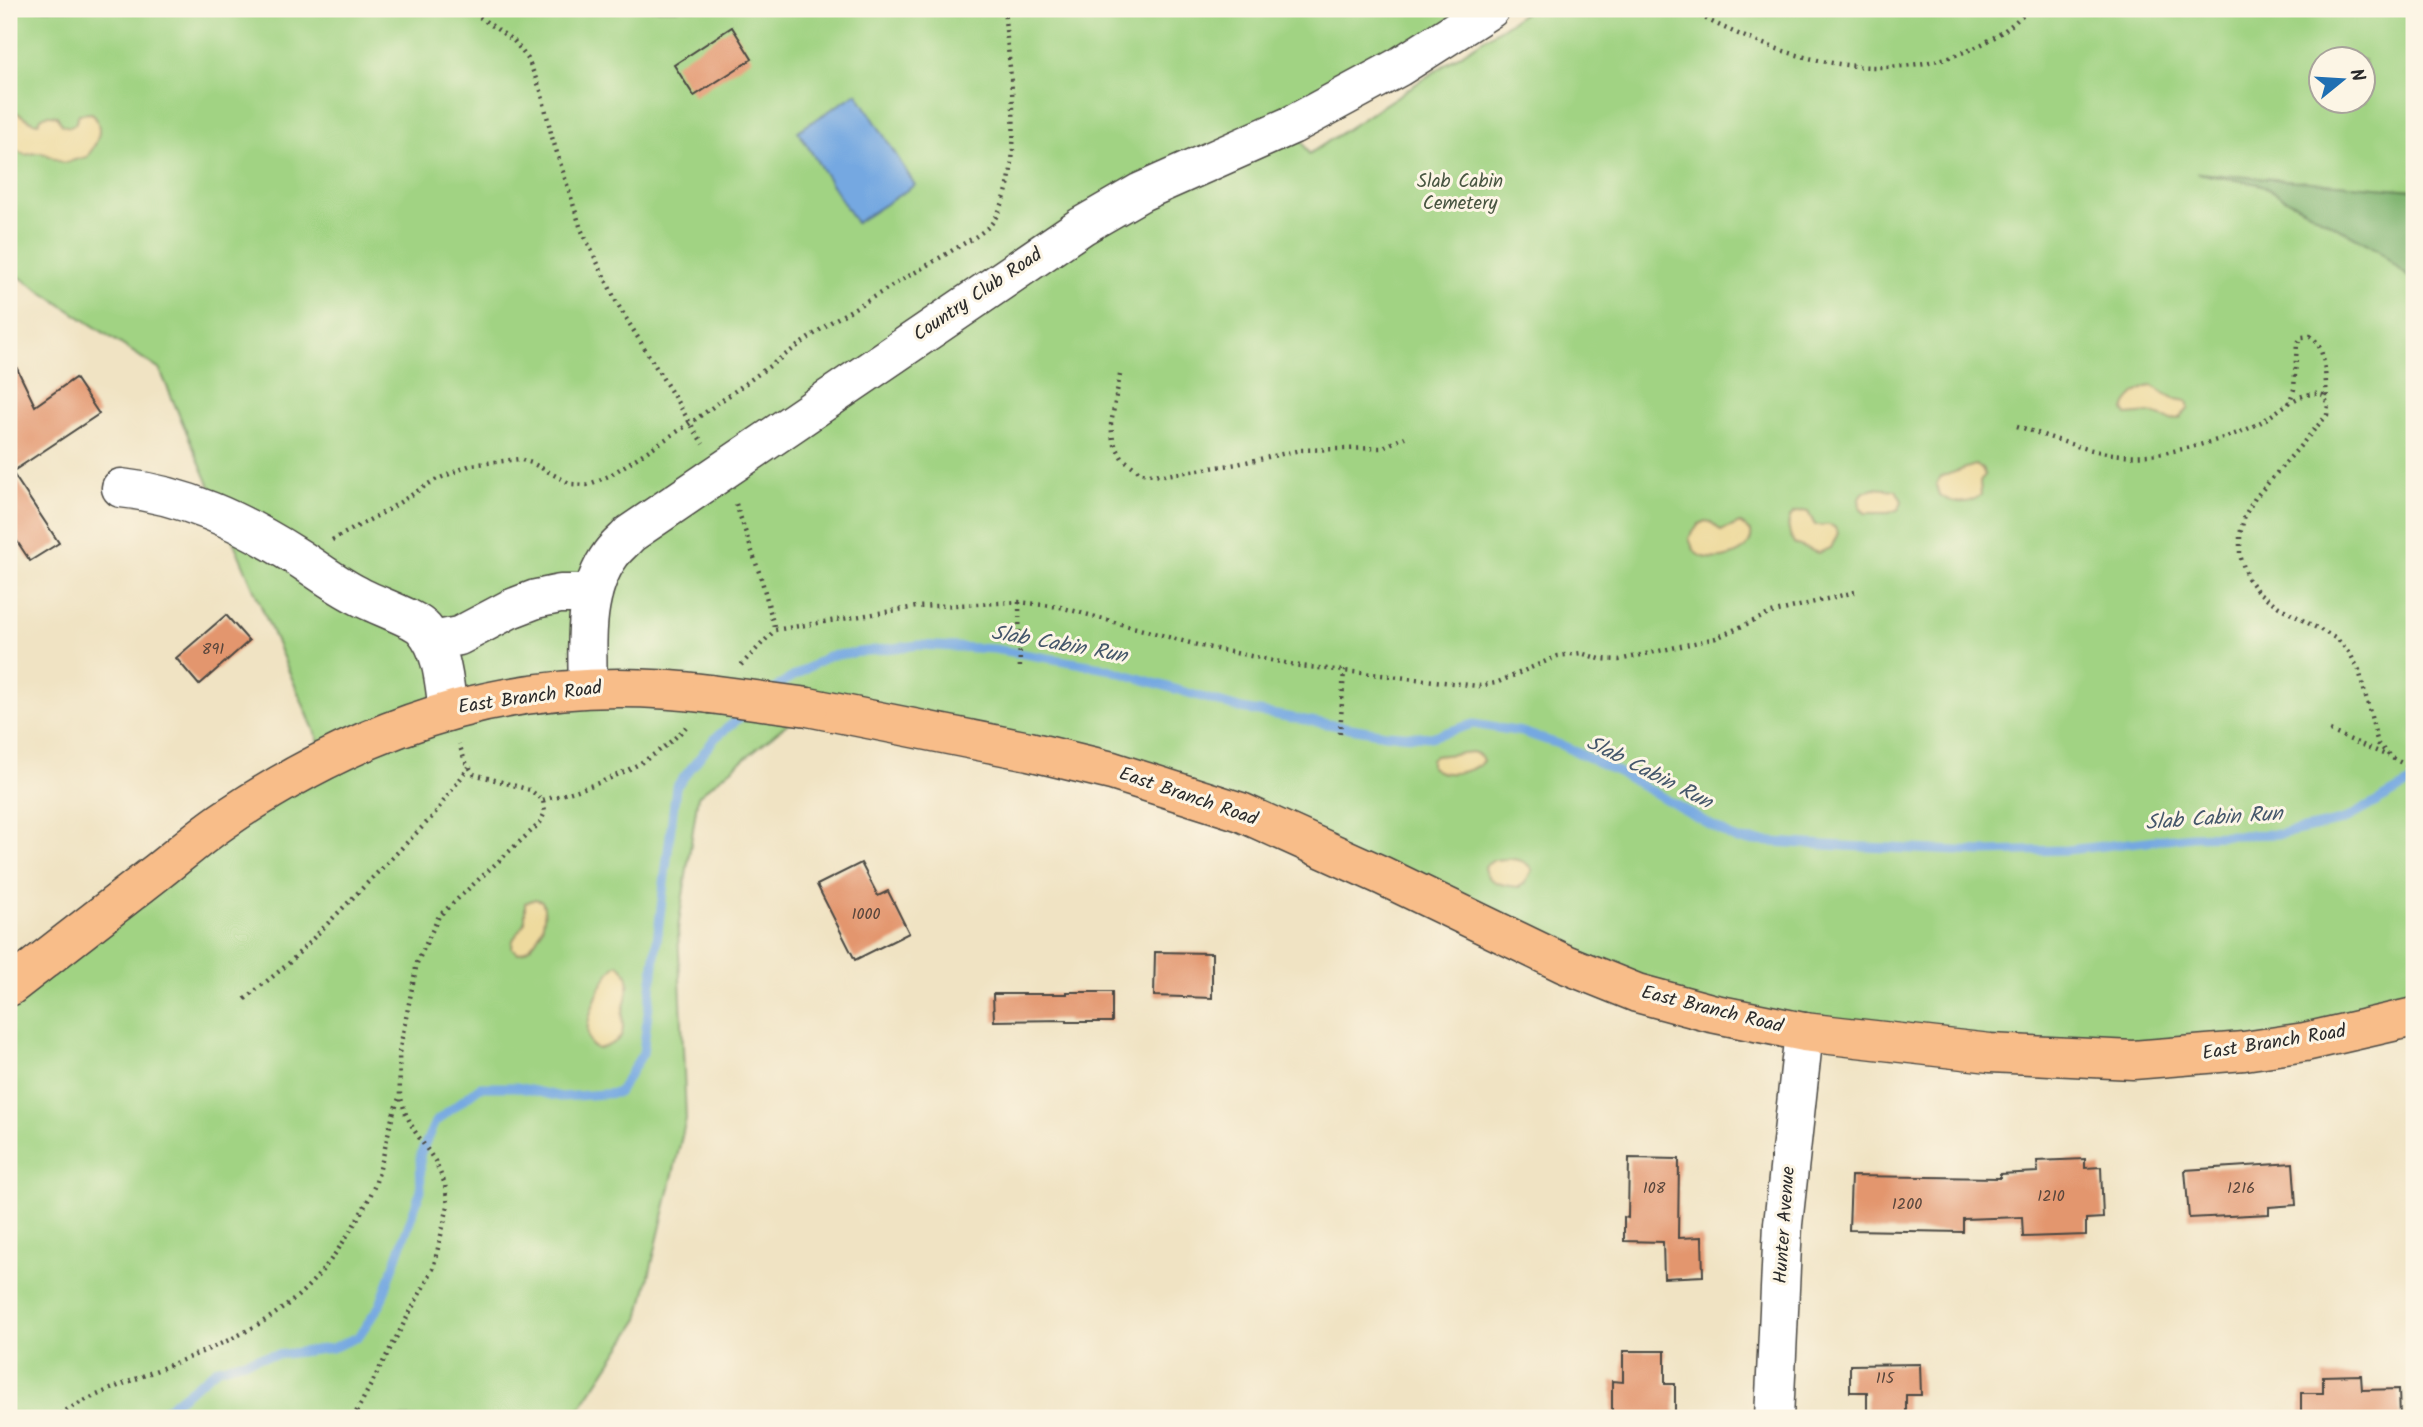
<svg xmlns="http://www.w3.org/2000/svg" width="2423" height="1427" viewBox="0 0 2423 1427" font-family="Kalam,sans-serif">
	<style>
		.green { fill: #a1d383; stroke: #667f57; stroke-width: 2; fill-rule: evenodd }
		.forest { fill: #80b571; stroke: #56704e; stroke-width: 2 }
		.sand { fill: #eeda9e; stroke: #8c8264; stroke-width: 2 }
		.water { fill: #75a8e1; stroke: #506a86; stroke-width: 2 }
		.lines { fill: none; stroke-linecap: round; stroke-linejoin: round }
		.stream { stroke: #75a8e1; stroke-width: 9 }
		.building { fill: #e3966e }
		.minor-casing { stroke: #494742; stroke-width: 41 }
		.major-casing { stroke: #494742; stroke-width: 41 }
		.path { stroke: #494742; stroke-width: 4.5; stroke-dasharray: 2 5; stroke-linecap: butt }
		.minor { stroke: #fff; stroke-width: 38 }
		.major { stroke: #f8bd89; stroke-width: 38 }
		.major-bridge-casing { stroke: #494742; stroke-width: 41; stroke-linecap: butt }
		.major-bridge { stroke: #f8bd89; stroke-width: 38 }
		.labels { text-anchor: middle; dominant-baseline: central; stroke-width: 6; stroke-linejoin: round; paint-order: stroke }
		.number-label { font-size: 16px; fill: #59463c }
		.park-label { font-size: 19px; fill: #485541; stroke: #fcf5e5 }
		.street-label { font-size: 19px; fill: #2b2b2b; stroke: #fcf5e5 }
		.water-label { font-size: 21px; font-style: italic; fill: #45576b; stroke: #fcf5e5 }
	</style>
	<rect width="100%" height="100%" fill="#fcf5e5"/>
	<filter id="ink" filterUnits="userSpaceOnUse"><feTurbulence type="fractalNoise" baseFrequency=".0143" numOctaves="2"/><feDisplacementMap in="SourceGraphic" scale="14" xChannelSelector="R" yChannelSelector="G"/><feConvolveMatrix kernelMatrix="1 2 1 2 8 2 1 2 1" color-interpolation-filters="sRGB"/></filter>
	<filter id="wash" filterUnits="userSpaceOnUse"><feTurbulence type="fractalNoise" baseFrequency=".00686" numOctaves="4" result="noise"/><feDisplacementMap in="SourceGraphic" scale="28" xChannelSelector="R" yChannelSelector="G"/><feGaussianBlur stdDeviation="1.57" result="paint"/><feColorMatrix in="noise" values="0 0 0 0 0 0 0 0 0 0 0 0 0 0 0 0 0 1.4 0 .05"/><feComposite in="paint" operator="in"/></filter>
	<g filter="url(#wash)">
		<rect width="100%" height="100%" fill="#f0e3c3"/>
		<path class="green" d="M 9,9 L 1490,9 L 1293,125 L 1309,154 L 1530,9 L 2414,9 L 2414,190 L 2207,175 L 2259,184 L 2377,249 L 2414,282 L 2414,1017 L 2133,1060 L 1711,1013 L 1241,812 L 808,707 L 698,796 L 678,929 L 686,1119 L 639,1319 L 574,1418 L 9,1418 L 9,987 L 326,758 L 160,370 L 9,270 ZM 2322,60 L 2364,60 L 2364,102 L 2322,102 Z"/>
		<path class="forest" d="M 2197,173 L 2414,190 L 2414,282 L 2377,249 L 2259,184 Z"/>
		<path class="sand" d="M 13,111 C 22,114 30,123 38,123 C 42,114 48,114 57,116 L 62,125 L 70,127 L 75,124 L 79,114 L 92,113 C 105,128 98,142 87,157 L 63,163 C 46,155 45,150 25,155 L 9,146 L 9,112 Z
			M 2152,386 L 2175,399 L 2187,401 L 2189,408 L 2180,418 L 2171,420 L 2150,413 L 2127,415 L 2124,410 C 2126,399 2141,387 2152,386 Z
			M 1975,465 L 1982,468 L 1985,475 L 1980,482 L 1981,495 C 1968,505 1953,504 1939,495 L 1936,485 L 1940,477 Z
			M 1873,488 L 1896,490 L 1902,501 L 1899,509 L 1889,513 L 1865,513 L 1860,507 L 1859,498 L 1864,492 Z
			M 1802,511 L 1808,512 L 1815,525 C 1825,526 1833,521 1838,533 L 1831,548 L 1818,553 L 1794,544 C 1789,533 1785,523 1793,513 Z
			M 1705,521 L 1711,522 L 1721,531 L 1740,523 L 1751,532 C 1755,555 1713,565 1697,554 C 1693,550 1691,544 1689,538 L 1699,524 Z
			M 1472,752 C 1478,754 1482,755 1483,761 C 1472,773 1443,778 1431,767 L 1431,759 L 1435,756 Z
			M 1494,860 C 1507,859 1525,856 1532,870 L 1525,883 L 1519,887 C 1505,886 1485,883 1484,867 Z
			M 535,899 L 542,901 C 550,918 537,951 517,953 L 512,948 L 513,940 L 525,922 L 525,903 Z
			M 618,964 C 636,976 626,996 623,1011 C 621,1021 626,1031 619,1039 C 613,1044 605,1047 598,1049 L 592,1046 C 590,1042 588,1039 588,1035 C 585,1018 604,973 618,964 Z"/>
		<path class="water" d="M 857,93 L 915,185 L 856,223 L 798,131 Z"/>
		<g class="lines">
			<path class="stream" d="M 772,691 L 784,682 L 828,656 L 919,645 L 994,649 L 1101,667 L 1242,709 L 1385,734 L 1431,737 L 1473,724 L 1522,732 L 1564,746 L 1620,773 L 1737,840 L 1843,846 L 1983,852 L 2067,850 L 2192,836 L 2281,834 L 2342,821 L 2414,781
				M 147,1418 L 167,1408 L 218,1368 L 260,1357 L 332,1348 L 358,1337 L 380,1305 L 421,1190 L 420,1155 L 435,1122 L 480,1087 L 516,1087 L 561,1097 L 618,1093 L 643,1053 L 676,787 L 715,738 L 748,711"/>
		</g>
		<g id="blocks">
			<path class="building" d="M 732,27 L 752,59 L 694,96 L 674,65 Z
				M 9,352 L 35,406 L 75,378 L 99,414 L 12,472 L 59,543 L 30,561 L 9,529 Z
				M 226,615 L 249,641 L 199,685 L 176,658 Z
				M 861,863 L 878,896 L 888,891 L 909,933 L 855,960 L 817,885 Z
				M 1155,952 L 1212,953 L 1212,998 L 1154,996 Z
				M 1067,992 L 1112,992 L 1112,1022 L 1067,1022 L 1067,1020 L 994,1021 L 993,994 L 1067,994 Z
				M 1629,1158 L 1679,1159 L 1678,1238 L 1702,1237 L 1703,1276 L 1664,1278 L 1663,1242 L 1624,1241 L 1624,1217 L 1628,1218 Z
				M 2085,1159 L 2085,1168 L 2101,1167 L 2103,1218 L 2086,1219 L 2086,1235 L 2023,1237 L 2022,1217 L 1963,1219 L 1963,1232 L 1849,1230 L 1851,1176 L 2000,1178 L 2000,1174 L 2038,1172 L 2037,1161 Z
				M 2293,1163 L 2296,1205 L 2269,1207 L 2269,1214 L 2189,1218 L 2185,1170 Z
				M 1623,1351 L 1665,1351 L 1665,1384 L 1675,1384 L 1675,1418 L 1612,1418 L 1612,1381 L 1623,1382 Z
				M 1920,1364 L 1921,1395 L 1906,1395 L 1906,1418 L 1867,1418 L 1867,1392 L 1850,1392 L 1850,1365 Z
				M 2361,1375 L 2362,1390 L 2399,1389 L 2400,1418 L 2301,1418 L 2301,1393 L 2323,1393 L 2323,1376 Z"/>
		</g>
	</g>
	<g filter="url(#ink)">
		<use href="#blocks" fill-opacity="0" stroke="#494742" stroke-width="2"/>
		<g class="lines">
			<defs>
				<path id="minor" d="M 121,488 C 184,495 240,521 294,555 C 315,568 335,584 357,595 C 372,604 415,618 424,629 C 443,651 444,683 448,710
					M 432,641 L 459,636 L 510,609 L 536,599 L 560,594 L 593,594
					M 588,688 C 587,644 583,592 611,554 C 616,547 624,541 630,534 L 1082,226 L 1141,192 L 1292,125 L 1399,67 L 1490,9
					M 1774,1418 L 1783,1224 L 1804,1032"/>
				<path id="major" d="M 808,707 L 1029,751 L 1112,771 L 1241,812 L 1383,876 L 1565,964 L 1637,993 L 1711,1013 L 1804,1032 L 1990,1053 L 2133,1060 L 2244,1051 L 2305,1042 L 2414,1017
					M 9,987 C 57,950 104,913 152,876 C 177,857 201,835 227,818 C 377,717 529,670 710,694"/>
			</defs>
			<use href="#minor" class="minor-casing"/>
			<use href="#major" class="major-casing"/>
			<path class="path" d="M 468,9 L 514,41 L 528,59 L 541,91 L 552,137 L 581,229 L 618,305 L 703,444
				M 1687,9 C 1733,34 1786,56 1839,64 C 1904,74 1983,60 2028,9
				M 1120,375 L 1111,424 L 1113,441 L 1122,458 L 1141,473 L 1166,475 L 1237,464 L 1300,450 L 1381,448 L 1405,437
				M 2289,404 L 2294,389 L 2297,344 L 2302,337 L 2310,336 C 2327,346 2325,380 2327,398
				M 2017,426 C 2065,442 2112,463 2163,453 C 2191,448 2238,436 2261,422 C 2279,412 2301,388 2323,395 L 2328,404 L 2327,415 L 2255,498 L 2245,515 L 2240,534 L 2240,555 L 2247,578 L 2258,592 L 2279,607 L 2337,639 L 2349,652 L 2359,670 L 2378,744 L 2392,758 L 2414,769
				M 736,504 L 762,581 L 775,630
				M 332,540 L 388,510 L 433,481 L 471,465 L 519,459 L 532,463 L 571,484 L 587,485 L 609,476 L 689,424 L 831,322 L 975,237 C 981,233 988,228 992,223 C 1028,173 1009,68 1004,9
				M 1019,602 L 1020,672
				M 741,665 L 775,630 L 916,607 L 1019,602 L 1060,607 L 1201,646 L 1300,666 L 1479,686 L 1496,683 L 1558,656 L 1581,653 L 1600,659 L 1619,660 L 1716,638 L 1771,613 L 1855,592
				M 2330,731 L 2388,756
				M 1340,734 L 1344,670
				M 543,800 C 597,786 647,768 686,727
				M 245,999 L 288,964 L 432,817 L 469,767
				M 54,1418 C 84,1398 117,1387 150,1373 C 207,1350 270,1328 312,1282 C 334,1259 352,1229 367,1202 C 385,1170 385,1129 400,1096
				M 353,1418 L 433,1269 L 448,1206 L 445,1184 L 435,1161 L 414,1130 L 405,1112 L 400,1095 L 399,1053 L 417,963 L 439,916 L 540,823 L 545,812 L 543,800 L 530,790 L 474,774 L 465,761 L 459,744"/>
			<use href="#minor" class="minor"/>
			<use href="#major" class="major"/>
			<defs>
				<path id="major-bridge" d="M 710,694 L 808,707"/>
			</defs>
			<use href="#major-bridge" class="major-bridge-casing"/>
			<use href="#major-bridge" class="major-bridge"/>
		</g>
	</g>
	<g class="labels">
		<g class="number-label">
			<text x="213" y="649">891</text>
			<text x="866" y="914">1000</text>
			<text x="1654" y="1188">108</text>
			<text x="2241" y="1188">1216</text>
			<text x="2051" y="1196">1210</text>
			<text x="1907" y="1204">1200</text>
			<text x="1885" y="1378">115</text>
		</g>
		<g class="park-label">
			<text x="1460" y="182">Slab Cabin<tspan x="1460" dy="22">Cemetery</tspan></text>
		</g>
		<g class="street-label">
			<text transform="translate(978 295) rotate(-34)">Country Club Road</text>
			<text transform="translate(530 698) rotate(-8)">East Branch Road</text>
			<text transform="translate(1188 797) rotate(19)">East Branch Road</text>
			<text transform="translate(1712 1010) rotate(14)">East Branch Road</text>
			<text transform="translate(2274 1043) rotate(-9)">East Branch Road</text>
			<text transform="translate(1785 1225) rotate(-86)">Hunter Avenue</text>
		</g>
		<g class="water-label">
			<text transform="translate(1059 645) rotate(10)">Slab Cabin Run</text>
			<text transform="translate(1649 773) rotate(27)">Slab Cabin Run</text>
			<text transform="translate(2214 819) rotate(-4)">Slab Cabin Run</text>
		</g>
	</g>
	<rect width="2423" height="1427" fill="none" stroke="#fcf5e5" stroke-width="35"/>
	<g transform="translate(2342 80) rotate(72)"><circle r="33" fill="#fcf5e5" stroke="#a8a49b" stroke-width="2"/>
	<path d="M0-5L12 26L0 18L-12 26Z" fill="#1f6fb2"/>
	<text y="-10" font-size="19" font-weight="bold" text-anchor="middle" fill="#2b2b2b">N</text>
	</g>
</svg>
